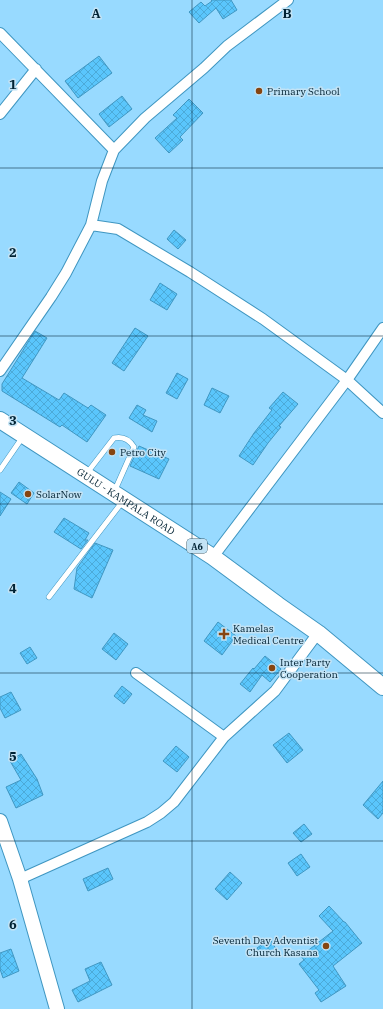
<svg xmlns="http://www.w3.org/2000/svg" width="383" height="1009" viewBox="0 0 383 1009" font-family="'IBM Plex Serif',serif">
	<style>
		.building { fill: url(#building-cross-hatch); stroke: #4097c2 }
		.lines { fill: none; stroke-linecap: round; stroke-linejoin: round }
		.lane-casing { stroke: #3f96c1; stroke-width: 6 }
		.street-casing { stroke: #3f96c1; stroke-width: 12 }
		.secondary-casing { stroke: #3f96c1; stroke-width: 16 }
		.primary-casing { stroke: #3f96c1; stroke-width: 18 }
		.lane { stroke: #fff; stroke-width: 5 }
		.street { stroke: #fff; stroke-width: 10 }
		.secondary { stroke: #fff; stroke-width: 14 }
		.primary { stroke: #fff; stroke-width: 16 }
		.grid { fill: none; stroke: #023; stroke-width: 1; stroke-opacity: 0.55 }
		.poi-dot { fill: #864511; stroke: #c3e3f5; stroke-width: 1.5 }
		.labels { text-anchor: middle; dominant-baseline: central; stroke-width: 3; stroke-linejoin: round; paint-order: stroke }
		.shield { fill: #c3e3f5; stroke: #3a5c6d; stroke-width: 1 }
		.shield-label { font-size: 9px; font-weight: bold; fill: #023 }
		.poi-label { font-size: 10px; fill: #023; stroke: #c3e3f5; text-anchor: start }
		.street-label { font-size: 10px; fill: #023; stroke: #c3e3f5 }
		.grid-label { font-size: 13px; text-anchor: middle; font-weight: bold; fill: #023; stroke: #c3e3f5; stroke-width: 3; stroke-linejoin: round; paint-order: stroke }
	</style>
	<defs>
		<pattern id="building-cross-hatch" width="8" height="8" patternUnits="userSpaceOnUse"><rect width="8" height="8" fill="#5ac6fc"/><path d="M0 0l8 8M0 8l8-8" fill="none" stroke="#4caad8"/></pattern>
	</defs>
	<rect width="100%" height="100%" fill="#98daff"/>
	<path class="building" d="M 211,0 L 231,0 L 237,10 L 223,19 L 216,8 L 199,23 L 189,12 L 201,2 L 205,6 L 212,1 Z
		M 99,56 L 112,73 L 78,98 L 65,81 Z
		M 122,96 L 132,109 L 109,127 L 99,114 Z
		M 189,99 L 203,113 L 180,137 L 183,140 L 169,153 L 155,138 L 177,118 L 173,115 Z
		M 174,230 L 186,240 L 178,249 L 167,239 Z
		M 160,283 L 177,294 L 167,310 L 150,300 Z
		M 135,328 L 148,336 L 124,371 L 112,363 Z
		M 35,331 L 47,338 L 22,378 L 59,400 L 64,393 L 88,408 L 91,405 L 106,415 L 87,442 L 62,425 L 60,427 L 2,391 L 2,384 Z
		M 177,373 L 188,379 L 177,399 L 166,393 Z
		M 212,388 L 229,396 L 220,413 L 204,405 Z
		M 283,392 L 298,404 L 279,426 L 281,427 L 268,443 L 253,465 L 239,456 L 254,433 L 272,410 L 269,408 Z
		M 137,405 L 146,410 L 143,415 L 157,421 L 152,432 L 129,418 Z
		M 139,446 L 169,459 L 159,479 L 130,466 Z
		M 19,482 L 34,493 L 27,504 L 11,493 Z
		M 0,492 L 11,499 L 0,516 Z
		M 64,518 L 89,533 L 85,540 L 88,540 L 81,549 L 54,532 Z
		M 95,543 L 113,550 L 92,598 L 74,589 L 77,568 Z
		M 218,622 L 236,636 L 222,655 L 204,641 Z
		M 114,633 L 128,644 L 116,660 L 102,649 Z
		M 30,647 L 37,658 L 27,664 L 20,653 Z
		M 265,656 L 281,669 L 270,682 L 262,675 L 250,692 L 240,684 L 253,668 L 254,669 Z
		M 122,686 L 132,694 L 124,704 L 114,696 Z
		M 11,692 L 21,710 L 5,718 L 0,708 L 0,697 Z
		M 289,733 L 303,750 L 287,763 L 273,745 Z
		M 176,746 L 189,757 L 177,772 L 163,761 Z
		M 21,754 L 37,779 L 43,795 L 16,808 L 6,787 L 21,780 L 10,761 Z
		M 383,781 L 383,813 L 378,819 L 363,805 Z
		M 304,824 L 312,834 L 301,842 L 293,833 Z
		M 301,854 L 310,867 L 297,876 L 288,863 Z
		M 108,868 L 113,879 L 88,891 L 83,879 Z
		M 230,872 L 242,883 L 227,900 L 215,889 Z
		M 329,906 L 344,922 L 345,922 L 362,943 L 333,966 L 346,986 L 321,1002 L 315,993 L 319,990 L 299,964 L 304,960 L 301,956 L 333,931 L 319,916 Z
		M 270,939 L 276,949 L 263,957 L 257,948 Z
		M 11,949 L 19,971 L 3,978 L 0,969 L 0,953 Z
		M 101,962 L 112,985 L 78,1002 L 72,990 L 90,981 L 85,969 Z"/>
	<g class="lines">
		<defs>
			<path id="lane" d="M 0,470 L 22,438
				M 87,473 L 114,438 C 123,436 129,439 134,447 L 115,490
				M 49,597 L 123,501"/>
			<path id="street" d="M 0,33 L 114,150
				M 0,114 L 36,69
				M 91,225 L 118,229 L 190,272 L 263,319 L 347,380 L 383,413
				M 0,371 L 51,297 L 66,273 L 91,225 L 102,181 L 114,150 L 145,118 L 204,68 L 227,46 L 288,0
				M 213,557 L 347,380 L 383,328
				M 136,673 L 224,737
				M 20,879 L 147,822 L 161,813 L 174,802 L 224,737 L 275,691 L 318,633"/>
			<path id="secondary" d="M 0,821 L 20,879 L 57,1009"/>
			<g id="primary">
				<path id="s1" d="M 0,420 L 213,557 L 278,605 L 318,633 L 383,687"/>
			</g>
		</defs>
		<use href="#lane" class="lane-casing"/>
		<use href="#street" class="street-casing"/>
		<use href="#secondary" class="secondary-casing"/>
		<use href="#primary" class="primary-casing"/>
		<use href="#lane" class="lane"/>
		<use href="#street" class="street"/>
		<use href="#secondary" class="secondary"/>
		<use href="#primary" class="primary"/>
	</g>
	<path class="grid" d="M 192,0 L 192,1009M 0,168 L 383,168M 0,336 L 383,336M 0,504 L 383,504M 0,673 L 383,673M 0,841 L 383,841"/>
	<g class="poi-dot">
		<circle cx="259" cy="91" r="4"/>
		<circle cx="112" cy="452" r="4"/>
		<circle cx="28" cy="494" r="4"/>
		<path d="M222 628h4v4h4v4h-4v4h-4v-4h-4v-4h4z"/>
		<circle cx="272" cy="668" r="4"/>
		<circle cx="326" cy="946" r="4"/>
	</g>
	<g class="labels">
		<rect class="shield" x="187" y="539" width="20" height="14" rx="3"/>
		<g class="shield-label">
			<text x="197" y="546">A6</text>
		</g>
		<g class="poi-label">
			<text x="267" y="91">Primary School</text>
			<text x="120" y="452">Petro City</text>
			<text x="36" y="494">SolarNow</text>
			<text x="233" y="628">Kamelas<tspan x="233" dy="12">Medical Centre</tspan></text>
			<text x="280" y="662">Inter Party<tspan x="280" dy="12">Cooperation</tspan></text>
			<text x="318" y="940" text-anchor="end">Seventh Day Adventist<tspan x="318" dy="12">Church Kasana</tspan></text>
		</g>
		<g class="street-label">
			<text stroke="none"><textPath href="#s1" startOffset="150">GULU - KAMPALA ROAD</textPath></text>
		</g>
	</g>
	<g class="grid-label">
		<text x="96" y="18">A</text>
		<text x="287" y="18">B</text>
		<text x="13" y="89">1</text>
		<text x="13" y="257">2</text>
		<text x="13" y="425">3</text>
		<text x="13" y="593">4</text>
		<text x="13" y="761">5</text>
		<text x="13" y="929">6</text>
	</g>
</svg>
